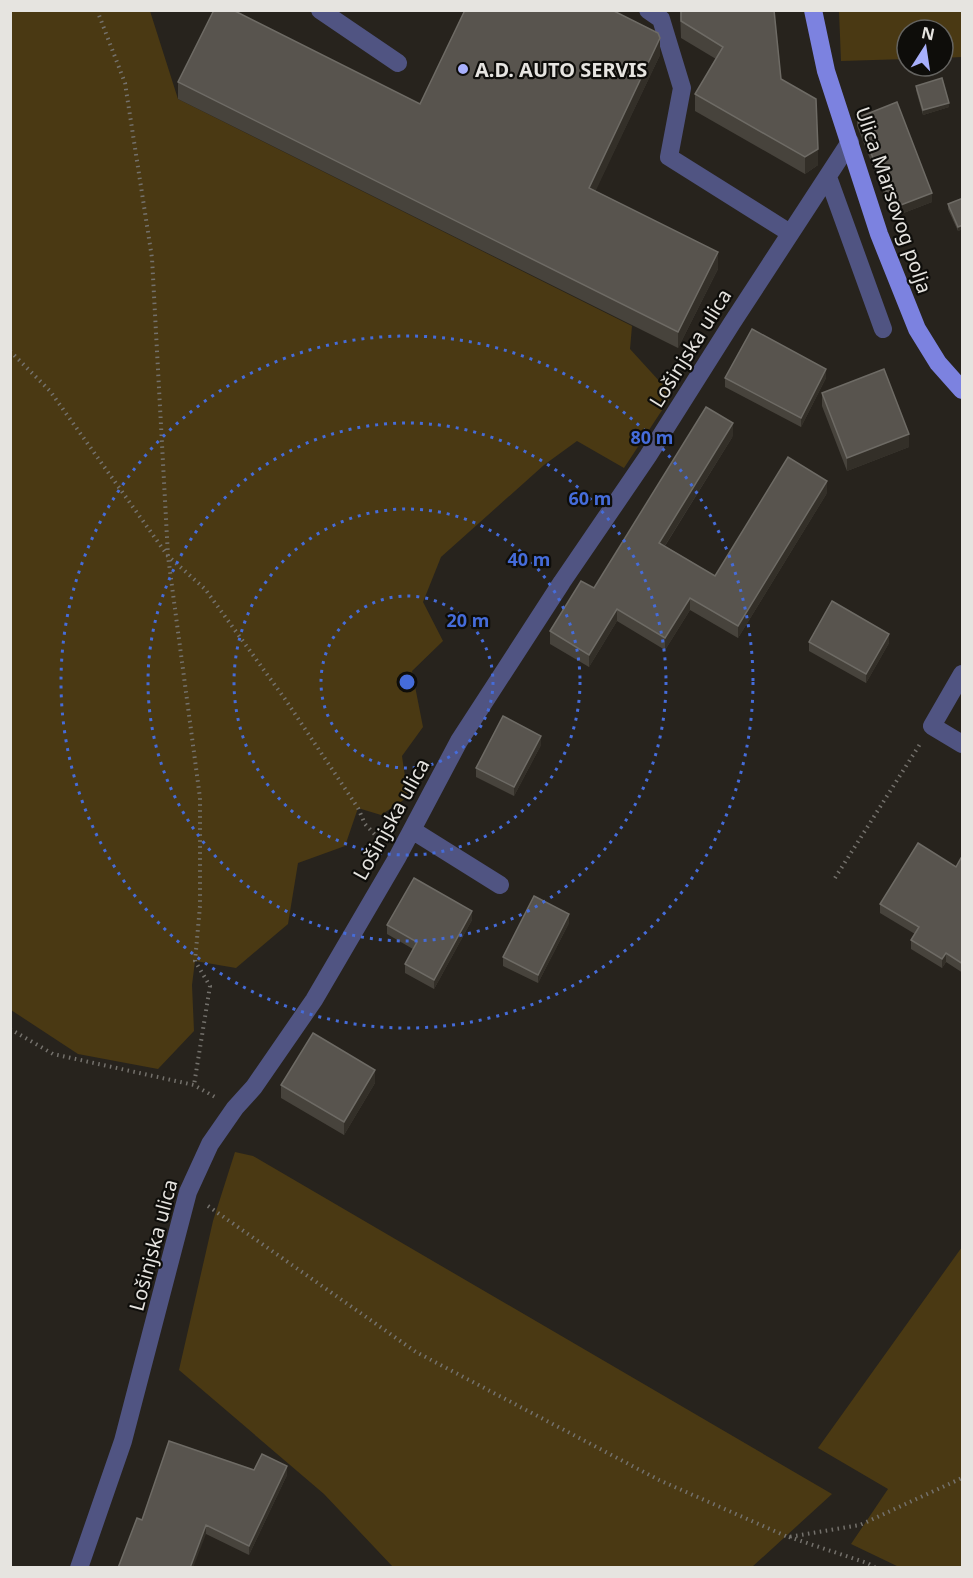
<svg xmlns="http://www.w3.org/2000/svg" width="973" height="1578" viewBox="0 0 973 1578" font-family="'Noto Sans',sans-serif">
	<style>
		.green { fill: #4a3913 }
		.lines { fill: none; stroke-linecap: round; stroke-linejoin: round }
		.path { stroke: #74716c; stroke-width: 4; stroke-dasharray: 1.5 4.5; stroke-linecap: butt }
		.minor { stroke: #505482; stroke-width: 18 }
		.major { stroke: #7c82e0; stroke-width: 18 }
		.wall { fill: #47433c }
		.shaded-wall { fill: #332f28 }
		.building { fill: #58544e; stroke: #6e6b65; stroke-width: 1.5 }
		.ring { fill: none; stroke: #456cda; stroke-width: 3; stroke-dasharray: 3 6 }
		.poi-dot { fill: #a8b0fc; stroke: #0e0d0a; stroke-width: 2 }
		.labels { text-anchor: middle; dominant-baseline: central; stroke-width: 4.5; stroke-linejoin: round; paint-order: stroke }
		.poi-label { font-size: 20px; font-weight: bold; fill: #e6e4e0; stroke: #0e0d0a; text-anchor: start }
		.street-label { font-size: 20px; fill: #e6e4e0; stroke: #0e0d0a }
		.centre { fill: #456cda; stroke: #0e0d0a; stroke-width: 3 }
		.ring-label { font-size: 18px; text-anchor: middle; font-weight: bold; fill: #456cda; stroke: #0e0d0a; stroke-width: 4.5; stroke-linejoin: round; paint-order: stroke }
	</style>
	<rect width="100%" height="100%" fill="#27231d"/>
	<path class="green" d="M 10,11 L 150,11 L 178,99 L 632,326 L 630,349 L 672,395 L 624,468 L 577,441 L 544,465 L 441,557 L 423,602 L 443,641 L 412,671 L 423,727 L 402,756 L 408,797 L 381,815 L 358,808 L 345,846 L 298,863 L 288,924 L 236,968 L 195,961 L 192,985 L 194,1031 L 158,1069 L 78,1054 L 11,1010 Z
		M 839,11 L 962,11 L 962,57 L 943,58 L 943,30 L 907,30 L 907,59 L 841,61 Z
		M 235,1152 L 253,1156 L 832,1494 L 752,1567 L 393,1567 L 324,1494 L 179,1370 L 213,1221 Z
		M 962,1247 L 962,1567 L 899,1567 L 851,1544 L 888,1489 L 818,1448 Z"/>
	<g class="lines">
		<path class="path" d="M 97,10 L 125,83 L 152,258 L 168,556 L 200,798 L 200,906 L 195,961 L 210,986 L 194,1085
			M 10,351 L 50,391 L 168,556 L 205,589 L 285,699 L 358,808 L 365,824 L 380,840
			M 835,878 L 920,744
			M 10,1029 L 53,1054 L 194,1085 L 215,1097
			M 208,1206 L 416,1352 L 659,1480 L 788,1537 L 860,1525 L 962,1478
			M 789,1537 L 867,1563 L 876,1568"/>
		<path class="minor" d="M 320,10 L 398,63
			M 648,10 L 661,19 L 682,88 L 669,157 L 790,233
			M 828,177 L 883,329
			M 962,674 L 932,726 L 962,744
			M 412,830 L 500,885
			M 79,1568 L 123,1441 L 188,1192 L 210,1144 L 235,1108 L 254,1087 L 314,1000 L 397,858 L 459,741 L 562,582 L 648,456 L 732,323 L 850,142"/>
		<path class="major" d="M 813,10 L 826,71 L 879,234 L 917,329 L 938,363 L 962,390"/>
	</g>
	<path class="wall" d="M 680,10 L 774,10 L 781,79 L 818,165 L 805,174 L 695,111 L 695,94 L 716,59 L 681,38 Z
		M 660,55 L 595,191 L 718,269 L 678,348 L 178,99 L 178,82 L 420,104 Z
		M 916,86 L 949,107 L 923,115 L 916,90 Z
		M 857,118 L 932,202 L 893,217 L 857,126 Z
		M 963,198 L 963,229 L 958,231 L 948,209 L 948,204 Z
		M 725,378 L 826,378 L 801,427 L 725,387 Z
		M 822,393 L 909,447 L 847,471 L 822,406 Z
		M 733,436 L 665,546 L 715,576 L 827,493 L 738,638 L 690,610 L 665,650 L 617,621 L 589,667 L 550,644 L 550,631 L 594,588 Z
		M 809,642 L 889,643 L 866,683 L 809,651 Z
		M 541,745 L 514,796 L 476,777 L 476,768 Z
		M 963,859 L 963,973 L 946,962 L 942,968 L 911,949 L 911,940 L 915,934 L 880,913 L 880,904 L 956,867 Z
		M 472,920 L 434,989 L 405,973 L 405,964 L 413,949 L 387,934 L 387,925 Z
		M 569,923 L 538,983 L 503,966 L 503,957 Z
		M 375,1083 L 344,1135 L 281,1098 L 281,1085 Z
		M 287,1475 L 249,1555 L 206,1534 L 142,1520 Z"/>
	<path class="shaded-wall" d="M 660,38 L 660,55 L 589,205 L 589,188 Z
		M 949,103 L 949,107 L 923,115 L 923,110 Z
		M 818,149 L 818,165 L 805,174 L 805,157 Z
		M 932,193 L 932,202 L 893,217 L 893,208 Z
		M 963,225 L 963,229 L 958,231 L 958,227 Z
		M 718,252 L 718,269 L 678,348 L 678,332 Z
		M 826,369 L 826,378 L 801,427 L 801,418 Z
		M 733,423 L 733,436 L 659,555 L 659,543 Z
		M 909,434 L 909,447 L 847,471 L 847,458 Z
		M 827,481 L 827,493 L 738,638 L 738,626 Z
		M 690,598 L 690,610 L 665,650 L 665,638 Z
		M 617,609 L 617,621 L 589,667 L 589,655 Z
		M 889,634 L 889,643 L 866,683 L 866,674 Z
		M 541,736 L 541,745 L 514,796 L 514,787 Z
		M 472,911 L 472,920 L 434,989 L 434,980 Z
		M 569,914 L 569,923 L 538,983 L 538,975 Z
		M 946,953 L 946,962 L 942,968 L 942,959 Z
		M 375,1070 L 375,1083 L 344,1135 L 344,1122 Z
		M 287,1466 L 287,1475 L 249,1555 L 249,1546 Z
		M 206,1525 L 206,1534 L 193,1568 L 190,1568 Z"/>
	<path class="building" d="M 214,10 L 233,10 L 420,104 L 465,10 L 612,10 L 658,33 L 660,38 L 589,188 L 718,252 L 678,332 L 178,82 Z
		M 681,10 L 774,10 L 781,79 L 816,99 L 818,149 L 805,157 L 695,94 L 723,47 L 681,21 Z
		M 942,78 L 949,103 L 923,110 L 916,86 Z
		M 897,102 L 932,193 L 893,208 L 857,118 Z
		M 963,198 L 963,225 L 958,227 L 948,204 Z
		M 752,329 L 826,369 L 801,418 L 725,378 Z
		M 884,369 L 909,434 L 847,458 L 822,393 Z
		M 706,407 L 733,423 L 659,543 L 715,576 L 788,457 L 827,481 L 738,626 L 690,598 L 665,638 L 617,609 L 589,655 L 550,631 L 581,581 L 594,588 Z
		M 832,601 L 889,634 L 866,674 L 809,642 Z
		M 503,716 L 541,736 L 514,787 L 476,768 Z
		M 918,843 L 956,867 L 961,858 L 963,859 L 963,964 L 946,953 L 942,959 L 911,940 L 919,927 L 880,904 Z
		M 414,878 L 472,911 L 434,980 L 405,964 L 417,942 L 387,925 Z
		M 534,896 L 569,914 L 538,975 L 503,957 Z
		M 313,1033 L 375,1070 L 344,1122 L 281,1085 Z
		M 169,1441 L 254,1470 L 262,1454 L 287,1466 L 249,1546 L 206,1525 L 190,1568 L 118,1568 L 137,1518 L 142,1520 Z"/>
	<g class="ring">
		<circle cx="407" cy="682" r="86"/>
		<circle cx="407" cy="682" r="173"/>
		<circle cx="407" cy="682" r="259"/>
		<circle cx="407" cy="682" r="346"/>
	</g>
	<circle class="poi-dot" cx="463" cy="69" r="6"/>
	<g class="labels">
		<g class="poi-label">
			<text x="475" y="69">A.D. AUTO SERVIS</text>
		</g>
		<g class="street-label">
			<text transform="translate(894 200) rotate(71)">Ulica Marsovog polja</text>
			<text transform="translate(690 348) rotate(-58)">Lošinjska ulica</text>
			<text transform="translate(391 819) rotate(-61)">Lošinjska ulica</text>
			<text transform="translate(153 1245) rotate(-75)">Lošinjska ulica</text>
		</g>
	</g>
	<circle cx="407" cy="682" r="9" class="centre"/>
	<g class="ring-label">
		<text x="652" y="444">80 m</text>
		<text x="590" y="505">60 m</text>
		<text x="529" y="566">40 m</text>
		<text x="468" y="627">20 m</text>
	</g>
	<rect width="973" height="1578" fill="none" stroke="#e6e4e0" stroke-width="24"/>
	<g transform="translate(925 48) rotate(12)"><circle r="28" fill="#0e0d0a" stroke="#646360" stroke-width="1.5"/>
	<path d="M0-4.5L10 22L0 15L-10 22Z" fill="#a8b0fc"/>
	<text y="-9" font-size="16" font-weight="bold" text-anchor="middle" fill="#e6e4e0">N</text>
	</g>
</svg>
